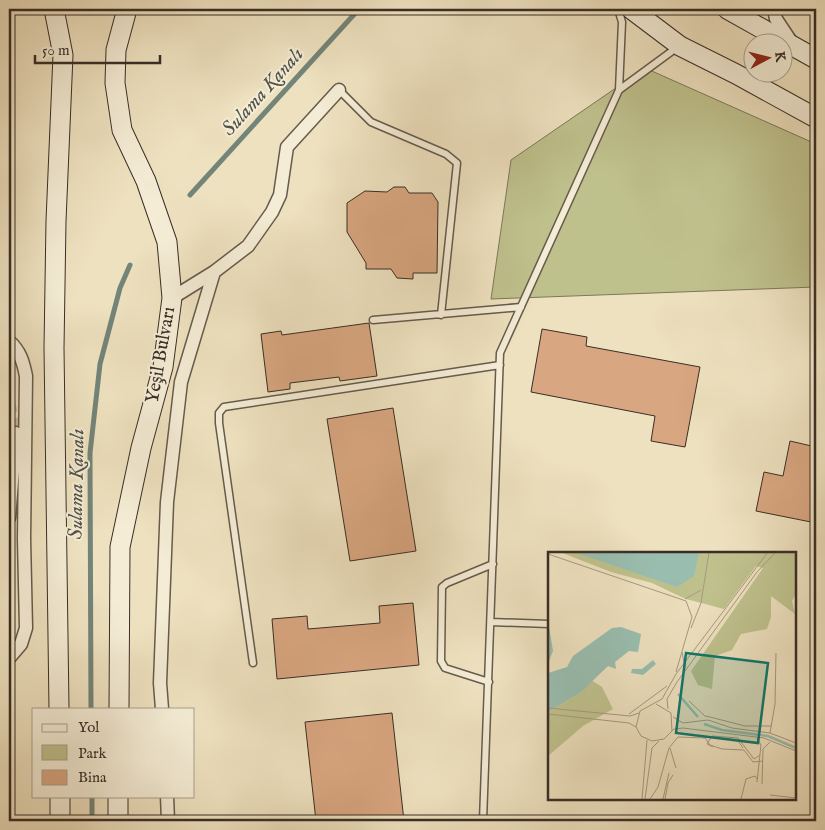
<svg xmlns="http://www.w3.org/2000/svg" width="825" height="830" viewBox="0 0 825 830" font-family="'IM FELL English',serif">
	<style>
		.green { fill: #bfc18d; stroke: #7c785a }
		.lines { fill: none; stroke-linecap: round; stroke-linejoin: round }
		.stream { stroke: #738479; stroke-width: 5 }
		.building { fill: #d8a680; stroke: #392e27 }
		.street-tunnel { stroke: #cabda1; stroke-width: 12; stroke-dasharray: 12 6; stroke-linecap: butt }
		.lane-casing { stroke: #665b4d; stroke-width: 9 }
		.street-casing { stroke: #665b4d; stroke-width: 15 }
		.secondary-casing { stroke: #392e27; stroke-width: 21 }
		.lane { stroke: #f4ecd5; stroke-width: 6 }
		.street { stroke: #f4ecd5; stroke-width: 12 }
		.secondary { stroke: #f4ecd5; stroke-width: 19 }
		.labels { text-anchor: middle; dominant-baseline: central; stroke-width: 4; stroke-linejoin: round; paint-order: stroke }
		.street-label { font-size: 19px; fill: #392e27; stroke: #f4ecd5 }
		.water-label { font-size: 20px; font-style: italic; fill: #515249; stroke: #f4ecd5 }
		.inset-river { fill: none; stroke: #99beb0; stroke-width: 2.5 }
		.inset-road { fill: none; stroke: #a69982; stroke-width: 1 }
		.view { fill: #0f766e; fill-opacity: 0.15; stroke: #0f766e; stroke-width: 2.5 }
		.inset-edge { fill: none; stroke: #392e27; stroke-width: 2.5 }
	</style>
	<rect width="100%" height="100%" fill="#eee1bf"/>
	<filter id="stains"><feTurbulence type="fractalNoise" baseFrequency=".004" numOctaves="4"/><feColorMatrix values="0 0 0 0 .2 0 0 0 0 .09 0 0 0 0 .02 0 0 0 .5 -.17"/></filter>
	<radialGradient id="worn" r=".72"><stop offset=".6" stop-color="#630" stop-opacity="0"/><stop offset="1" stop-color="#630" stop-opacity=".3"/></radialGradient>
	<path class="green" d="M 645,68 L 816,144 L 816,287 L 491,299 L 511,160 Z"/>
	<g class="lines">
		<path class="stream" d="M 190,195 L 359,9
			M 91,709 L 90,453 L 100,364 L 120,288 L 130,265
			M 92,796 L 92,821"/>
	</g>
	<path class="building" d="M 394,187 L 405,187 L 409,193 L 432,193 L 438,202 L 437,273 L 413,273 L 413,279 L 397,278 L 391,269 L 366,269 L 366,263 L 347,232 L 347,203 L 365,191 L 387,192 Z
		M 369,323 L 377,376 L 340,381 L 339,377 L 290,383 L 290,389 L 268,392 L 261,334 L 281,331 L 282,335 Z
		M 542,329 L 587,337 L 586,346 L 700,367 L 685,447 L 651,441 L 655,416 L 531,392 Z
		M 393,408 L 416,551 L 350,561 L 327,419 Z
		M 790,441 L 816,447 L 816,523 L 756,511 L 764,472 L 783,476 Z
		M 413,603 L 419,665 L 277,679 L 272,619 L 307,616 L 308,629 L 380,623 L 379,606 Z
		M 392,713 L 404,821 L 316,821 L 305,722 Z"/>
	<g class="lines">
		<path class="street-tunnel" d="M 9,401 L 16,433"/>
		<defs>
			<path id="lane" d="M 339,90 L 371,122 L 446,154 L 457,163 L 441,315
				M 619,90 L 679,46
				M 373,320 L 521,307
				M 491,622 L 549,624
				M 253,663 L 219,423 L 219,413 L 224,407 L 500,365
				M 489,682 L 445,668 L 441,661 L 442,587 L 447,583 L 493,564
				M 483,821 L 500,353 L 619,90 L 622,22 L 618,9"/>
			<path id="street" d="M 774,9 L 776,19 L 792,43
				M 172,298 L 214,272 L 248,246 L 272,212 L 280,195 L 287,147 L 339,90
				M 9,341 C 20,351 23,361 26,376 L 24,539 L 26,628 L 21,644 L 9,658
				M 9,518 L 16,433
				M 162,709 L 160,683 L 167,502 L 181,382 L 214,272
				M 167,796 L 168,821"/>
			<path id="secondary" d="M 54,9 L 63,55 L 56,221 L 54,348 L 59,709
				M 631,9 L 680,46 L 736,74 L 816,118
				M 727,9 L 816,59
				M 119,709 L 120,547 L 141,448 L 163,367 L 172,298 L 167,242 L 146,181 L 122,130 L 115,83 L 116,50 L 127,9
				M 60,796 L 60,821
				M 118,821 L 118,796"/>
		</defs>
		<use href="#lane" class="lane-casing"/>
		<use href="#street" class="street-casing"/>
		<use href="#secondary" class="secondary-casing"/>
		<use href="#lane" class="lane"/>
		<use href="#street" class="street"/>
		<use href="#secondary" class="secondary"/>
	</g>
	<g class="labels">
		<g class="street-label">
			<text transform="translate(161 355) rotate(-80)">Yeşil Bulvarı</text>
		</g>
		<g class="water-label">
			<text transform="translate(263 92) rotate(-48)">Sulama Kanalı</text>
			<text transform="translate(77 484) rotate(-89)">Sulama Kanalı</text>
		</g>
	</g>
	<g transform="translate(548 552)">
		<rect width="248" height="248" fill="#eee1bf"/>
		<path d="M 12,0 L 247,0 L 247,44 L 244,49 L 247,62 L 223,44 L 223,65 L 219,77 L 193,82 L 184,98 L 167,104 L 164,137 L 150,133 L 143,119 L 215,16 L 208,14 L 176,57 L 138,47 L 104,31 L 63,20 ZM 43,128 L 54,135 L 65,157 L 35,174 L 0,204 L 0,160 L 32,141 Z" fill="#bfc18d"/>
		<path d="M 26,0 L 151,0 L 146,24 L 129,35 ZM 0,68 L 5,99 L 0,111 ZM 73,75 L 93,82 L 90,100 L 81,99 L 67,110 L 68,117 L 60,114 L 32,141 L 0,160 L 0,121 L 19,115 L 25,104 L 64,76 ZM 105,108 L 108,112 L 95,123 L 83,121 L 84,117 L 94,117 Z" fill="#99beb0"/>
		<path class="inset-river" d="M 130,142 L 150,165M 156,172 L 174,178 L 220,184 L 248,196"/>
		<path class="inset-road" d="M 220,0 L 128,122 L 114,147 L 92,159 L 88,175 L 93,184 L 104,189 L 116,187 L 126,177 L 135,176 L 216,186 L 248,199M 0,2 L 138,49 L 144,65 L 128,120M 137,47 L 153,38M 143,76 L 153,51 L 161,0M 134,100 L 137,116M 141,149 L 158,165M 108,152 L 123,161 L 124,179M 0,156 L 82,164 L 91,161M 120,157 L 119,147 L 129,130 L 209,20 L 228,0M 0,162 L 81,171 L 88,175M 81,162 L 119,134M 158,164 L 197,174 L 223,174M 125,165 L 135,171 L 160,168 L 184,176 L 222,181 L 248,191M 222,181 L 227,152 L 228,101M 209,186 L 213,193 L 209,230M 182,187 L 190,189 L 195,196M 165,195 L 159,192 L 164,184 L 190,186 L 206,207 L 212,203M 122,196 L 128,216M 214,232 L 215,197 L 222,190M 222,243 L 248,246M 94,247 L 99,188M 97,247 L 104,196 L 111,189M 102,247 L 110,235 L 121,196 L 130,185 L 157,186 L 162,193 L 174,197 L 196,198 L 205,210 L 215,209M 115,247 L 121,221M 117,247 L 120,231 L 125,223M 193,247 L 198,227 L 207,224 L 209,227"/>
		<path class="view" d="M 138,101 L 220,111 L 210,191 L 128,181 Z"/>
		<rect width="248" height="248" class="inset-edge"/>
	</g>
	<rect width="825" height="830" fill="none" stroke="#eee1bf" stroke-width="30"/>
	<rect x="10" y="10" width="805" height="810" fill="none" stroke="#392e27" stroke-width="2.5"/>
	<rect x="15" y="15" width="795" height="800" fill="none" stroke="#392e27"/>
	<rect x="32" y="708" width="162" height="90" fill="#f4ecd5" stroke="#a9a08f"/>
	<rect x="42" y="724" width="25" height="8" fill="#f4ecd5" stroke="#a9a08f"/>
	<text x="78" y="732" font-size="15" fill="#392e27">Yol</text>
	<rect x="42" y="745" width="25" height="15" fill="#bfc18d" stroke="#a9a08f"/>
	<text x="78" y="758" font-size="15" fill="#392e27">Park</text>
	<rect x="42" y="770" width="25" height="15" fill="#d8a680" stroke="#a9a08f"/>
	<text x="78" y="782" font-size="15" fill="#392e27">Bina</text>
	<g transform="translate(768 58) rotate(83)"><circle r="24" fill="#f4ecd5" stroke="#a9a08f"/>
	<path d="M0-4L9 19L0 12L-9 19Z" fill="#8f2418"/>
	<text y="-8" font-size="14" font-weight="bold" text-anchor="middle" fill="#392e27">K</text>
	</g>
	<path d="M35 55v8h125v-8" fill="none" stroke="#392e27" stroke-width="2.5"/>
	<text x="42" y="55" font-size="15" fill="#392e27" stroke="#f4ecd5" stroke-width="4" paint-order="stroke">50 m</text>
	<rect width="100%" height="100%" filter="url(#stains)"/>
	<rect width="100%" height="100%" fill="url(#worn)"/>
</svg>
